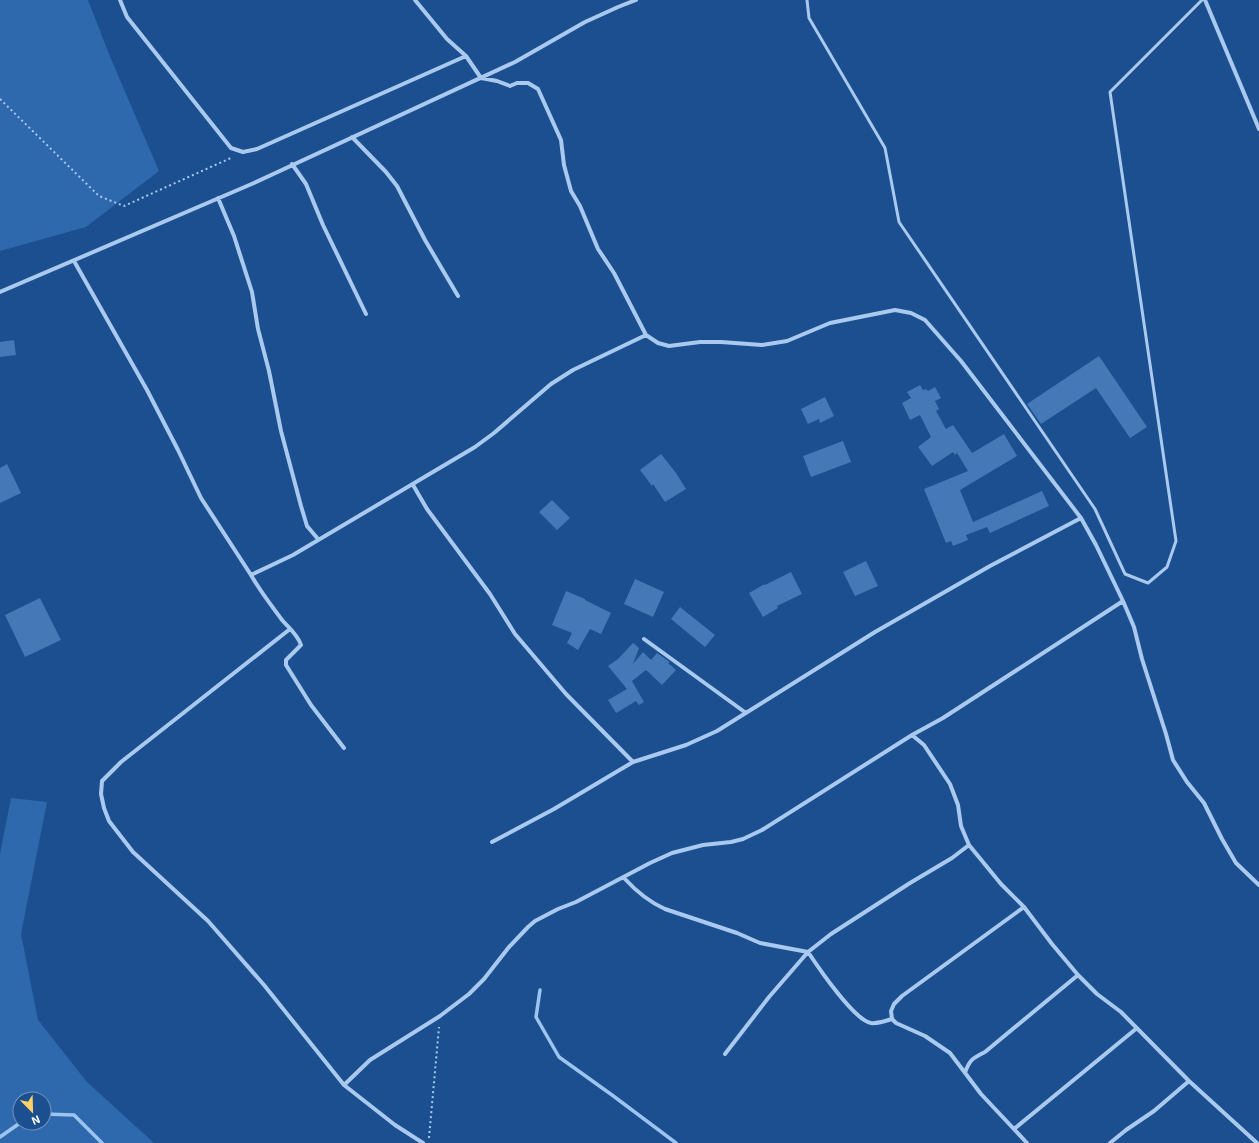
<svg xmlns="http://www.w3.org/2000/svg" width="1259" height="1143" viewBox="0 0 1259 1143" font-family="'Exo 2',sans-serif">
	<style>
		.green { fill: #2e69ad; fill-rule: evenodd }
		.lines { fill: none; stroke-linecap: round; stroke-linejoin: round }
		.stream { stroke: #9cc4f0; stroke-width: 3.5 }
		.building { fill: #4478b7 }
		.path { stroke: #a9c9ee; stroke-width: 2; stroke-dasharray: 2 3; stroke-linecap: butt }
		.service { stroke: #a9c9ee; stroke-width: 3 }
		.minor { stroke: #a9c9ee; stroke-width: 4 }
	</style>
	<rect width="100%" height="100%" fill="#1b4f8f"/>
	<path class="green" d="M 0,0 L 88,0 L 109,54 L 159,171 L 86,227 L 0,251 Z
		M 11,798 L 47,802 L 21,934 L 38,1020 L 87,1082 L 154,1143 L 0,1143 L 0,854 ZM 20,1099 L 44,1099 L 44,1123 L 20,1123 Z"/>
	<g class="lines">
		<path class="stream" d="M 540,990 L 536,1017 L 559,1057 L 612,1095 L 676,1143
			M 44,1114 L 74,1115 L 102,1143
			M 0,1137 L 20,1123"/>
	</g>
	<path class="building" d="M 14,340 L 16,355 L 0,357 L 0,342 Z
		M 1099,356 L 1147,427 L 1130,438 L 1096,388 L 1041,424 L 1027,404 Z
		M 920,385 L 923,390 L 926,389 L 928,391 L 935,387 L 941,398 L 935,401 L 939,409 L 936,411 L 946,429 L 953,425 L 972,453 L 1004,434 L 1017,456 L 960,490 L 973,522 L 1042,491 L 1049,506 L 990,533 L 987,527 L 966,535 L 968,540 L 953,546 L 951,541 L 946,543 L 924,489 L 968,471 L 957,453 L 955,455 L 953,452 L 932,466 L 918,447 L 931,437 L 920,415 L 910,420 L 902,403 L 911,398 L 907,392 Z
		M 825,397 L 834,416 L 820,423 L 819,419 L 808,424 L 801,409 Z
		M 843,441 L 851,462 L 811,477 L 803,456 Z
		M 661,454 L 676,473 L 686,489 L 665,502 L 653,484 L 652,486 L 640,470 Z
		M 7,464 L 21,493 L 0,503 L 0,468 Z
		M 552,500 L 570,518 L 557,530 L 539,512 Z
		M 866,561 L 878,586 L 855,596 L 843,572 Z
		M 791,572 L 802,594 L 777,606 L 778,608 L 763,617 L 749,593 L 765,584 L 765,585 Z
		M 635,579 L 664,592 L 653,617 L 624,604 Z
		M 566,591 L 585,599 L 585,600 L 611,613 L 601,634 L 590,629 L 578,650 L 567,643 L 572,633 L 552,625 Z
		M 40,598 L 61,640 L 25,657 L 5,615 Z
		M 680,607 L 715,635 L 705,647 L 671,619 Z
		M 633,643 L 639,648 L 633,664 L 643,652 L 651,660 L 657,653 L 670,662 L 668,663 L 676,670 L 662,685 L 646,670 L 632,681 L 644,702 L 639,705 L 636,701 L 616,713 L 608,700 L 627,689 L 608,666 L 618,659 Z"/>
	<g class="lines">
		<path class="path" d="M 0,99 L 99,196 L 124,206 L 233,157
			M 429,1138 L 439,1027"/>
		<path class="service" d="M 807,0 L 809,18 L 885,148 L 899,222 L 1095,509 L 1125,574 L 1148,583 L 1167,567 L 1176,541 L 1110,92 L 1202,0"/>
		<path class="minor" d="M 120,0 L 127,17 L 231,148 L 243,152 L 257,149 L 466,56
			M 415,0 L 447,39 L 466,56 L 481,78 L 497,81 L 510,86 L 517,83 L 528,83 L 538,89 L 561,140 L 564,165 L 571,191 L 580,206 L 598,249 L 614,273 L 646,335 L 658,343 L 669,346 L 700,342 L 721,342 L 762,345 L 787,341 L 830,323 L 895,310 L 911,313 L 925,320 L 961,361 L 1081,518 L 1096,545 L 1123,601 L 1134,627 L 1142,659 L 1166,734 L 1173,760 L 1187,782 L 1204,803 L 1222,839 L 1236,863 L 1259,885
			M 1205,0 L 1259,129
			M 352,137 L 386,172 L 397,186 L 425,240 L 458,296
			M 292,164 L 306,184 L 323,225 L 366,314
			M 218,198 L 234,236 L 252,292 L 258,329 L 269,371 L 281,431 L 301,506 L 307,526 L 318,539
			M 74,261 L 147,390 L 178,450 L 201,498 L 251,575
			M 0,292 L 254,183 L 515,62 L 585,22 L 618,7 L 636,0
			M 413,485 L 427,509 L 490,594 L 515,634 L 566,694 L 633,762
			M 290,629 L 121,762 L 102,781 L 101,794 L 104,808 L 109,821 L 133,852 L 208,921 L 264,985 L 344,1085 L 395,1125 L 423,1143
			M 644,639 L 746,713
			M 912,735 L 924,745 L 950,784 L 958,805 L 961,826 L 969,845 L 1001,884 L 1024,907 L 1052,944 L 1078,975 L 1097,994 L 1121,1012 L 1189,1081 L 1257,1143
			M 344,748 L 311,705 L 286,665 L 286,660 L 301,645 C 298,635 289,628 282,620 C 271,605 260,591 251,575 L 293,555 L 475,447 L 494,433 L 551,384 L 573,370 L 646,335
			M 492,842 L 554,809 L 633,762 L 686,745 L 717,731 L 875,632 L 990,566 L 1081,518
			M 624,878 C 636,891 649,902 665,909 L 737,933 L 760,943 L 808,952 C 818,967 854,1020 871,1023 C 878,1024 885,1021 892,1019
			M 1024,907 L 902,996 L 894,1004 L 891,1011 L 892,1019 L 896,1023 L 925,1036 L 950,1053 L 981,1094 L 1027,1143
			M 725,1054 L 769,997 L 808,952 L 831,934 L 910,883 L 952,858 L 969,845
			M 965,1073 C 969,1060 973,1058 985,1052 L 1078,975
			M 344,1085 L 370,1060 L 440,1016 L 469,994 L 484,979 L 509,947 L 528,927 L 535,921 L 558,909 L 576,902 L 650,863 L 672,853 L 703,845 L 731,842 L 743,839 L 762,830 L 912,735 L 943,718 L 1123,601
			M 1014,1129 L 1137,1028
			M 1110,1143 L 1126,1130 L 1154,1111 L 1189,1081"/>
	</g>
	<g transform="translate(32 1111) rotate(157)"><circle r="19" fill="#1b4f8f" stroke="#7695bc"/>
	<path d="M0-3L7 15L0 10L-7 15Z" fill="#ffd166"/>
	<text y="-6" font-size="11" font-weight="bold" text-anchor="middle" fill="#ffffff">N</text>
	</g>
</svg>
